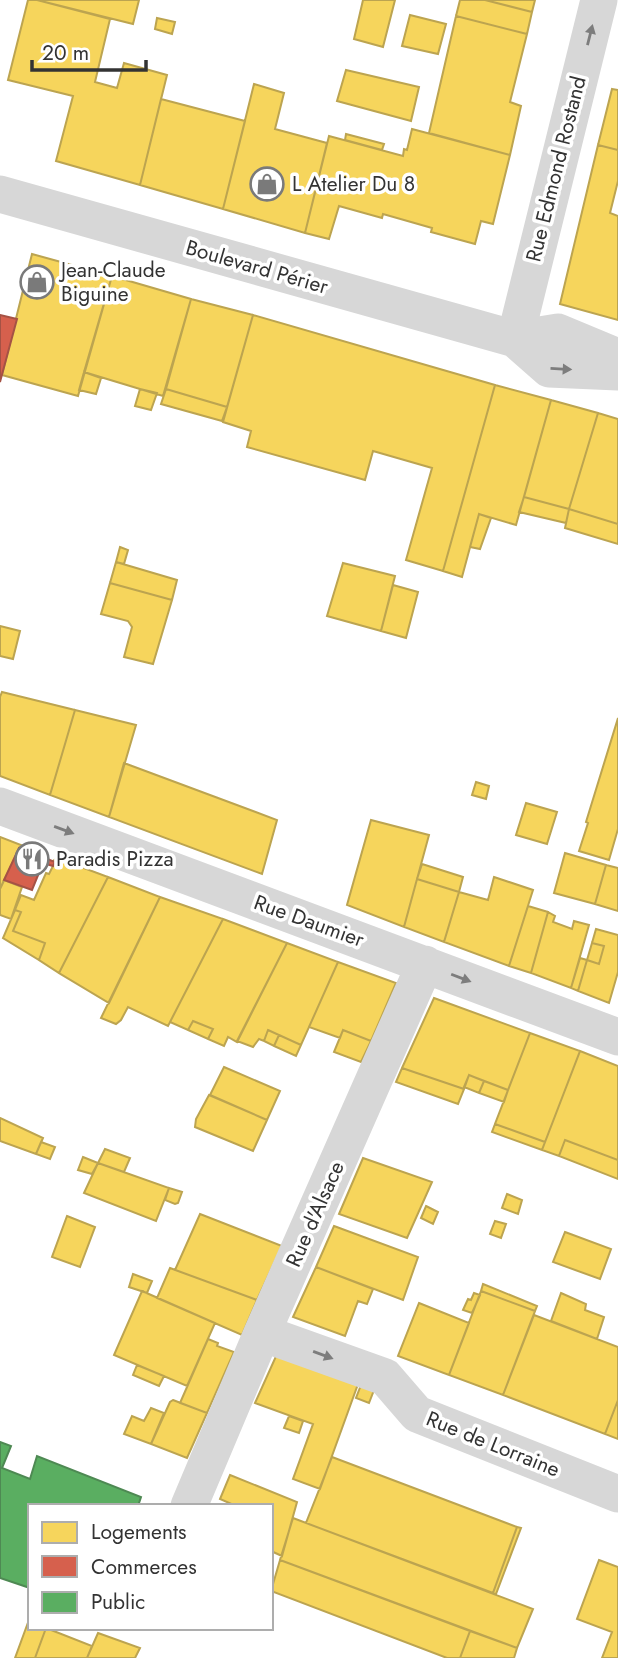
<svg xmlns="http://www.w3.org/2000/svg" width="618" height="1658" viewBox="0 0 618 1658" font-family="Jost,sans-serif">
	<style>
		.homes { fill: #f6d55c; stroke: #bca450; stroke-width: 2 }
		.shops { fill: #d6604d; stroke: #a55245; stroke-width: 2 }
		.public { fill: #5aae61; stroke: #4e8953; stroke-width: 2 }
		.lines { fill: none; stroke-linecap: round; stroke-linejoin: round }
		.minor { stroke: #d7d7d7; stroke-width: 37 }
		.oneway { fill: #7d7d7d }
		.labels { text-anchor: middle; dominant-baseline: central; stroke-width: 7; stroke-linejoin: round; paint-order: stroke }
		.street-label { font-size: 21px; fill: #333; stroke: #fff }
		.poi-label { font-size: 21px; fill: #333; stroke: #fff; text-anchor: start }
	</style>
	<rect width="100%" height="100%" fill="#fff"/>
	<path class="homes" d="M 28,0 L 37,0 L 110,19 L 95,82 L 117,88 L 124,63 L 167,75 L 140,185 L 56,161 L 73,96 L 8,80 Z
		M 37,0 L 139,0 L 133,24 Z
		M 363,0 L 395,0 L 383,47 L 354,39 Z
		M 460,0 L 485,0 L 532,12 L 527,34 L 456,16 Z
		M 485,0 L 535,0 L 532,12 Z
		M 410,15 L 446,24 L 438,54 L 402,46 Z
		M 456,16 L 527,34 L 510,102 L 521,106 L 510,155 L 429,133 Z
		M 157,18 L 175,22 L 172,34 L 155,29 Z
		M 346,70 L 419,87 L 411,121 L 337,101 Z
		M 254,84 L 284,93 L 275,129 L 327,143 L 305,233 L 223,209 Z
		M 612,89 L 618,90 L 618,150 L 598,145 Z
		M 161,99 L 245,121 L 223,209 L 140,185 Z
		M 412,129 L 510,155 L 493,224 L 481,221 L 475,244 L 431,232 L 432,228 L 383,214 L 382,218 L 339,206 L 329,239 L 305,233 L 329,136 L 403,156 L 404,149 L 407,150 Z
		M 346,134 L 384,144 L 382,150 L 345,140 Z
		M 598,145 L 618,150 L 618,181 L 610,213 L 618,216 L 618,320 L 560,304 Z
		M 32,254 L 112,276 L 78,396 L 2,375 Z
		M 112,276 L 191,299 L 163,396 L 84,372 Z
		M 191,299 L 253,315 L 227,407 L 166,389 Z
		M 253,315 L 495,385 L 443,571 L 406,560 L 432,468 L 373,451 L 365,480 L 247,447 L 251,431 L 223,422 Z
		M 84,372 L 101,378 L 96,394 L 79,390 Z
		M 495,385 L 551,400 L 516,525 L 479,514 L 462,577 L 443,571 Z
		M 140,389 L 157,393 L 151,410 L 135,406 Z
		M 166,389 L 227,407 L 222,421 L 161,404 Z
		M 551,400 L 598,413 L 569,509 L 524,497 Z
		M 598,413 L 618,419 L 618,524 L 569,509 Z
		M 524,497 L 569,509 L 566,523 L 519,512 Z
		M 569,509 L 618,524 L 618,544 L 565,528 Z
		M 479,514 L 491,518 L 480,549 L 470,547 Z
		M 120,547 L 128,550 L 124,564 L 116,562 Z
		M 116,562 L 177,580 L 172,600 L 110,583 Z
		M 343,563 L 395,576 L 381,631 L 327,616 Z
		M 110,583 L 172,600 L 153,664 L 124,657 L 132,627 L 128,621 L 101,614 Z
		M 393,585 L 418,592 L 406,638 L 381,631 Z
		M 0,626 L 20,631 L 13,659 L 0,656 Z
		M 2,692 L 75,710 L 50,795 L 0,776 L 0,697 Z
		M 75,710 L 136,725 L 109,817 L 50,795 Z
		M 618,718 L 618,829 L 609,860 L 579,851 L 588,823 L 586,822 Z
		M 124,763 L 277,820 L 262,874 L 109,817 Z
		M 476,782 L 489,786 L 486,799 L 472,795 Z
		M 526,803 L 557,812 L 547,844 L 516,835 Z
		M 371,820 L 429,835 L 404,927 L 347,905 Z
		M 0,837 L 21,845 L 0,889 Z
		M 565,853 L 606,865 L 595,904 L 554,893 Z
		M 57,858 L 108,877 L 59,973 L 39,960 L 45,943 L 13,931 L 21,912 L 15,910 L 21,895 L 34,900 L 46,873 L 49,874 L 55,862 L 53,861 Z
		M 422,864 L 463,877 L 459,892 L 417,879 Z
		M 606,865 L 618,868 L 618,911 L 595,904 Z
		M 108,877 L 160,897 L 109,1003 L 59,973 Z
		M 494,877 L 533,890 L 509,966 L 444,942 L 459,892 L 488,900 Z
		M 417,879 L 459,892 L 444,942 L 404,927 Z
		M 4,880 L 22,887 L 11,919 L 0,915 L 0,889 Z
		M 160,897 L 223,919 L 168,1026 L 128,1007 L 121,1020 L 116,1024 L 101,1018 Z
		M 528,906 L 548,912 L 531,973 L 509,966 Z
		M 15,910 L 21,912 L 13,931 L 45,943 L 39,960 L 3,938 Z
		M 548,912 L 555,916 L 553,922 L 572,929 L 574,921 L 589,925 L 571,988 L 531,973 Z
		M 223,919 L 287,943 L 237,1042 L 228,1037 L 224,1046 L 208,1039 L 213,1029 L 193,1021 L 188,1030 L 170,1022 Z
		M 596,929 L 618,935 L 618,972 L 609,1003 L 578,991 L 587,960 L 599,964 L 604,946 L 592,943 Z
		M 287,943 L 338,962 L 301,1045 L 268,1030 L 264,1041 L 259,1039 L 253,1047 L 237,1041 Z
		M 592,943 L 604,946 L 599,964 L 587,960 Z
		M 580,958 L 587,960 L 578,991 L 571,988 Z
		M 338,962 L 396,983 L 371,1041 L 343,1030 L 340,1038 L 309,1027 Z
		M 434,998 L 530,1033 L 508,1090 L 469,1075 L 464,1089 L 402,1068 Z
		M 193,1021 L 213,1029 L 208,1039 L 188,1030 Z
		M 268,1030 L 279,1035 L 274,1046 L 264,1041 Z
		M 343,1030 L 371,1041 L 361,1062 L 334,1052 Z
		M 530,1033 L 580,1051 L 545,1142 L 495,1124 Z
		M 279,1035 L 301,1045 L 296,1056 L 274,1046 Z
		M 580,1051 L 618,1066 L 618,1160 L 565,1140 L 559,1156 L 542,1150 Z
		M 224,1067 L 280,1091 L 267,1120 L 210,1095 Z
		M 402,1068 L 464,1089 L 458,1104 L 396,1082 Z
		M 469,1075 L 484,1081 L 479,1093 L 464,1087 Z
		M 484,1081 L 508,1090 L 504,1102 L 479,1093 Z
		M 209,1095 L 267,1120 L 253,1151 L 195,1127 L 196,1119 Z
		M 0,1118 L 43,1138 L 36,1154 L 0,1141 Z
		M 495,1124 L 545,1142 L 542,1150 L 492,1132 Z
		M 565,1140 L 618,1160 L 618,1179 L 559,1156 Z
		M 41,1142 L 55,1147 L 50,1159 L 36,1154 Z
		M 105,1149 L 130,1158 L 124,1172 L 98,1163 Z
		M 83,1157 L 98,1163 L 92,1174 L 78,1170 Z
		M 363,1158 L 432,1182 L 407,1238 L 339,1214 Z
		M 98,1163 L 169,1188 L 156,1221 L 84,1193 Z
		M 169,1188 L 182,1192 L 178,1203 L 175,1204 L 165,1200 Z
		M 507,1194 L 522,1200 L 518,1214 L 502,1208 Z
		M 426,1206 L 438,1212 L 433,1224 L 421,1218 Z
		M 200,1214 L 282,1246 L 257,1300 L 175,1270 Z
		M 67,1216 L 95,1227 L 80,1267 L 52,1257 Z
		M 495,1221 L 506,1224 L 501,1238 L 490,1234 Z
		M 334,1226 L 418,1257 L 403,1300 L 316,1267 Z
		M 565,1232 L 611,1249 L 600,1279 L 553,1262 Z
		M 316,1267 L 373,1289 L 367,1304 L 358,1301 L 345,1336 L 293,1317 Z
		M 170,1268 L 257,1300 L 242,1335 L 157,1298 Z
		M 133,1274 L 152,1281 L 147,1293 L 129,1287 Z
		M 483,1284 L 537,1306 L 535,1311 L 481,1291 Z
		M 142,1291 L 215,1323 L 187,1386 L 114,1355 Z
		M 481,1291 L 535,1311 L 503,1395 L 449,1375 Z
		M 474,1293 L 480,1295 L 472,1313 L 463,1310 L 468,1299 L 471,1300 Z
		M 561,1293 L 586,1304 L 585,1310 L 604,1317 L 597,1339 L 551,1321 Z
		M 419,1303 L 469,1323 L 449,1375 L 398,1356 Z
		M 534,1315 L 618,1347 L 618,1400 L 605,1434 L 503,1395 Z
		M 208,1339 L 218,1343 L 217,1346 L 234,1352 L 207,1413 L 180,1403 Z
		M 277,1354 L 358,1384 L 320,1489 L 293,1479 L 313,1424 L 255,1403 Z
		M 137,1365 L 164,1376 L 159,1386 L 133,1375 Z
		M 361,1385 L 374,1390 L 369,1403 L 356,1398 Z
		M 173,1400 L 207,1413 L 187,1458 L 151,1444 L 170,1402 Z
		M 618,1400 L 618,1439 L 605,1434 Z
		M 151,1408 L 164,1413 L 151,1444 L 124,1434 L 132,1416 L 144,1421 Z
		M 289,1416 L 303,1421 L 299,1433 L 284,1428 Z
		M 332,1457 L 517,1527 L 493,1593 L 306,1523 Z
		M 230,1475 L 297,1502 L 282,1556 L 271,1551 L 271,1506 L 236,1506 L 220,1499 Z
		M 293,1518 L 533,1609 L 517,1648 L 280,1560 Z
		M 517,1527 L 521,1528 L 496,1594 L 493,1593 Z
		M 280,1560 L 470,1631 L 460,1658 L 447,1658 L 271,1591 Z
		M 599,1560 L 618,1567 L 618,1658 L 602,1658 L 612,1632 L 577,1619 Z
		M 30,1617 L 30,1628 L 46,1628 L 35,1658 L 15,1658 Z
		M 46,1628 L 92,1646 L 87,1658 L 35,1658 Z
		M 470,1631 L 517,1648 L 514,1658 L 460,1658 Z
		M 98,1633 L 140,1648 L 135,1658 L 87,1658 Z"/>
	<path class="shops" d="M 0,315 L 17,319 L 0,382 Z
		M 19,848 L 55,862 L 53,866 L 43,863 L 32,890 L 4,880 Z"/>
	<path class="public" d="M 0,1442 L 11,1446 L 2,1468 L 30,1479 L 37,1456 L 141,1497 L 138,1506 L 30,1506 L 30,1588 L 0,1578 Z"/>
	<g class="lines">
		<path class="minor" d="M 0,194 L 515,339 L 558,332 L 618,357
			M 515,339 L 599,0
			M 515,339 L 549,369 L 618,372
			M 0,806 L 618,1037
			M 262,1333 L 385,1377 L 417,1414 L 618,1494
			M 189,1506 L 262,1333 L 425,964"/>
	</g>
	<defs><path id="oneway-solid" d="M-6-.8H1V-3.2L6.5 0L1 3.2V.8H-6Z" transform="scale(1.75)"/></defs>
	<g class="oneway">
		<use href="#oneway-solid" transform="translate(590 35) rotate(-76)"/>
		<use href="#oneway-solid" transform="translate(561 369) rotate(3)"/>
		<use href="#oneway-solid" transform="translate(64 830) rotate(20)"/>
		<use href="#oneway-solid" transform="translate(461 978) rotate(21)"/>
		<use href="#oneway-solid" transform="translate(323 1355) rotate(20)"/>
	</g>
	<defs>
		<symbol id="shop-ring" viewBox="-11 -11 22 22"><circle r="9.5" fill="#fff" stroke="#7a7a7a" stroke-width="1.5"/><path d="M-5-2.5h2.3a2.7 3.5 0 0 1 5.4 0H5L5.5 6h-11ZM-1.5-2.5h3a1.5 2.3 0 0 0-3 0Z" fill="#7a7a7a"/></symbol>
		<symbol id="restaurant-ring" viewBox="-11 -11 22 22"><circle r="9.5" fill="#fff" stroke="#7a7a7a" stroke-width="1.5"/><path d="M-5-6h1v4h1v-4h1v4h1v-4h1v5L-1.5 .5V6h-2V.5L-5-1ZM5-6V6H3V1.5H1.5Q1.5-4 5-6Z" fill="#7a7a7a"/></symbol>
	</defs>
	<g fill-rule="evenodd">
		<use href="#shop-ring" x="248" y="165" width="38" height="38"/>
		<use href="#shop-ring" x="18" y="263" width="38" height="38"/>
		<use href="#restaurant-ring" x="13" y="840" width="38" height="38"/>
	</g>
	<g class="labels">
		<g class="street-label">
			<text transform="translate(556 169) rotate(-76)">Rue Edmond Rostand</text>
			<text transform="translate(257 267) rotate(16)">Boulevard Périer</text>
			<text transform="translate(309 921) rotate(20)">Rue Daumier</text>
			<text transform="translate(315 1214) rotate(-66)">Rue d'Alsace</text>
			<text transform="translate(493 1444) rotate(22)">Rue de Lorraine</text>
		</g>
		<g class="poi-label">
			<text x="292" y="184">L Atelier Du 8</text>
			<text x="61" y="270">Jean-Claude<tspan x="61" dy="24">Biguine</tspan></text>
			<text x="56" y="859">Paradis Pizza</text>
		</g>
	</g>
	<rect x="28" y="1504" width="245" height="126" fill="#ffffff" stroke="#adadad" stroke-width="2"/>
	<rect x="42" y="1522" width="35" height="21" fill="#f6d55c" stroke="#adadad" stroke-width="2"/>
	<text x="91" y="1539" font-size="21" fill="#333333">Logements</text>
	<rect x="42" y="1556" width="35" height="21" fill="#d6604d" stroke="#adadad" stroke-width="2"/>
	<text x="91" y="1574" font-size="21" fill="#333333">Commerces</text>
	<rect x="42" y="1592" width="35" height="21" fill="#5aae61" stroke="#adadad" stroke-width="2"/>
	<text x="91" y="1609" font-size="21" fill="#333333">Public</text>
	<path d="M32 60v10h114v-10" fill="none" stroke="#333333" stroke-width="3.5"/>
	<text x="42" y="60" font-size="21" fill="#333333" stroke="#ffffff" stroke-width="5" paint-order="stroke">20 m</text>
</svg>
